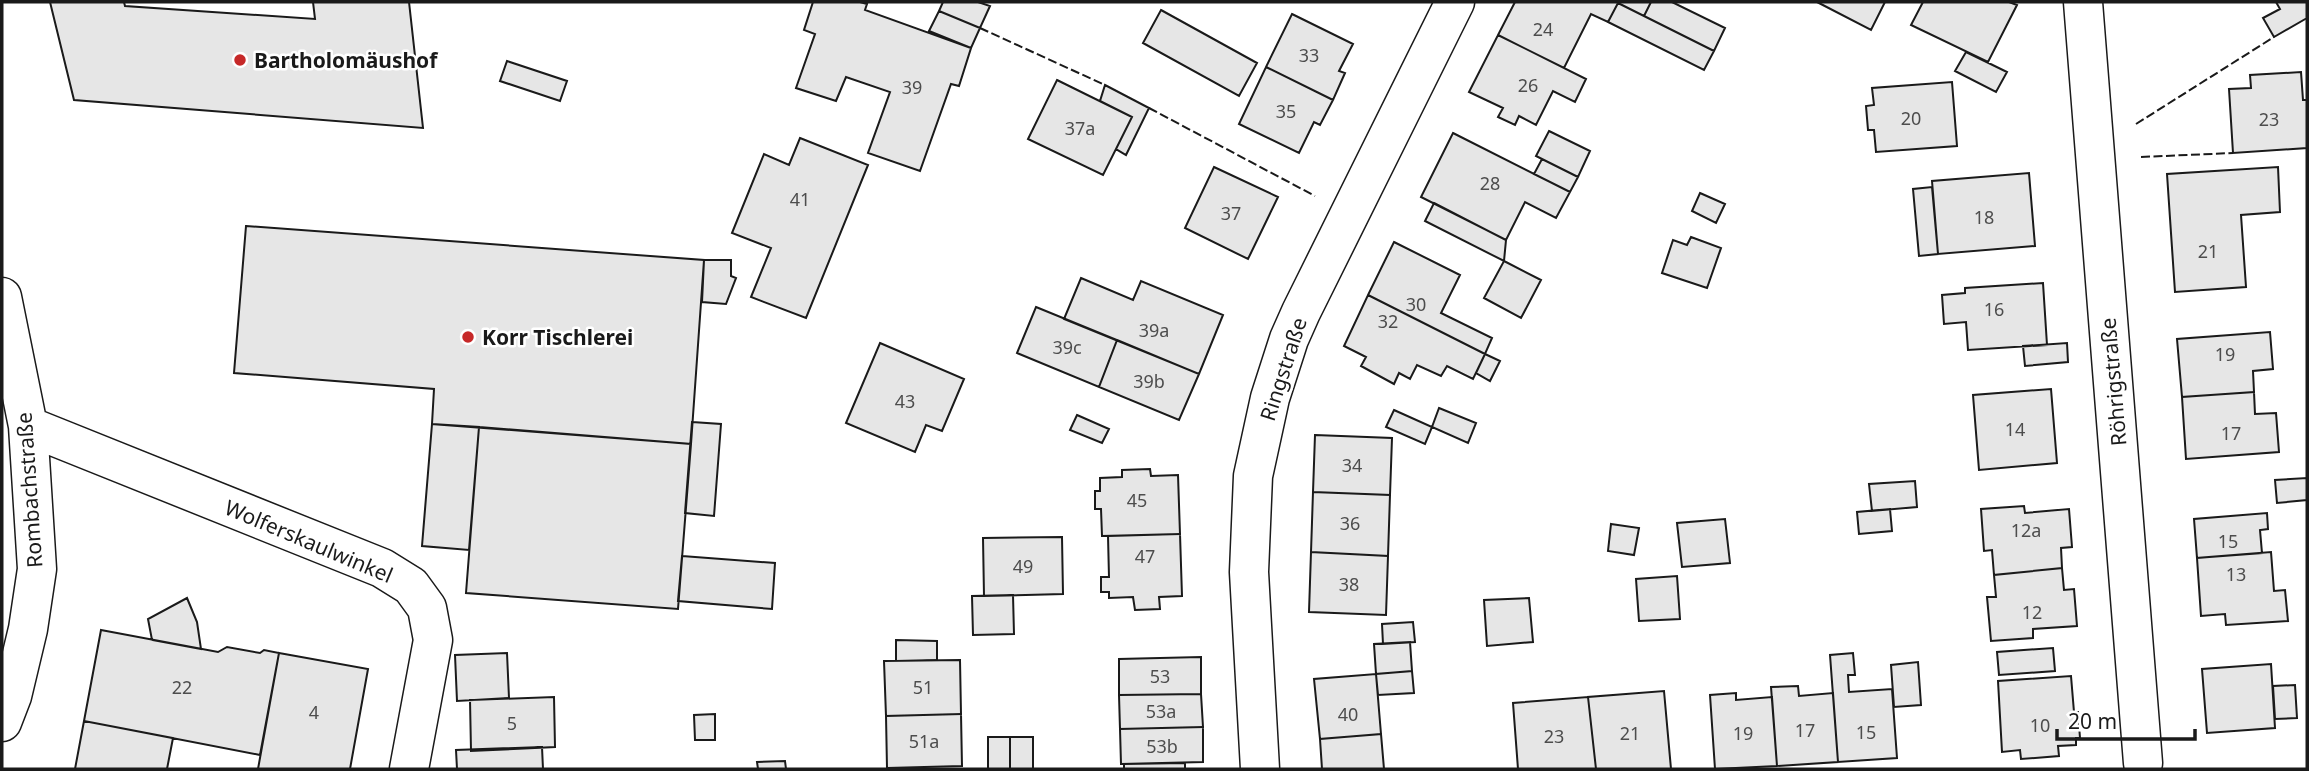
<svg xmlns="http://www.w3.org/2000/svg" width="2309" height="771" viewBox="0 0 2309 771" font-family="'Noto Sans',sans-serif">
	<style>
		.building { fill: #e6e6e6; stroke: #1a1a1a; stroke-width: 2 }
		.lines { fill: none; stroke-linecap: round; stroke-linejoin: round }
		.street-casing { stroke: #1a1a1a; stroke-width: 41 }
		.street { stroke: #fff; stroke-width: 38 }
		.fence { stroke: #1a1a1a; stroke-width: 2; stroke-dasharray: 9 3.5; stroke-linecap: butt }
		.poi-dot { fill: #c62828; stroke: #fff; stroke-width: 2.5 }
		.labels { text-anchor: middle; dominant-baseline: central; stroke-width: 5; stroke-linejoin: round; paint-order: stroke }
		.number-label { font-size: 18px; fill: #4d4d4d }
		.poi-label { font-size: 21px; font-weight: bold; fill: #1a1a1a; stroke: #fff; text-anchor: start }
		.street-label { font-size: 21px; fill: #1a1a1a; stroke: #fff }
	</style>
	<rect width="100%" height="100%" fill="#fff"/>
	<path class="building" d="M 50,2 L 124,2 L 125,6 L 315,19 L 313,2 L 409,2 L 423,128 L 74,100 Z
		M 813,2 L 860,2 L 867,4 L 865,10 L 971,48 L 959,86 L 951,84 L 920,171 L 868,153 L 890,92 L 846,77 L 836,101 L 796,88 L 815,34 L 804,30 Z
		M 943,2 L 978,2 L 990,6 L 980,28 L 939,11 Z
		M 1515,2 L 1616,2 L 1618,3 L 1608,22 L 1591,14 L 1564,68 L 1498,35 Z
		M 1616,2 L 1651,2 L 1644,16 Z
		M 1651,2 L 1672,2 L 1725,28 L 1714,51 L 1644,16 Z
		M 1817,2 L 1885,2 L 1871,30 Z
		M 1923,2 L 2009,2 L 2017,5 L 1988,62 L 1911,25 Z
		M 2276,2 L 2307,2 L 2307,18 L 2274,37 L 2263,18 L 2280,9 Z
		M 1618,3 L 1714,51 L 1704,70 L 1608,22 Z
		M 1161,10 L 1257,63 L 1239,96 L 1143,43 Z
		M 939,11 L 980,28 L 971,48 L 929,31 Z
		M 1292,14 L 1353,44 L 1339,71 L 1345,73 L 1333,100 L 1266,67 Z
		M 1498,35 L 1586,79 L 1575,102 L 1553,91 L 1536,125 L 1519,116 L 1515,125 L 1498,117 L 1503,108 L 1469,92 Z
		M 1966,52 L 2007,72 L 1996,92 L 1955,71 Z
		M 507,61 L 567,81 L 560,101 L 500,81 Z
		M 1266,67 L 1333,100 L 1320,125 L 1314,122 L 1299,153 L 1239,124 Z
		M 2301,72 L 2303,100 L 2307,100 L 2307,148 L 2233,153 L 2229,89 L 2251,88 L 2250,75 Z
		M 1057,80 L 1132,117 L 1103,175 L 1028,139 Z
		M 1952,82 L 1957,146 L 1876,152 L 1874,130 L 1868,130 L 1866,106 L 1874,105 L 1872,88 Z
		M 1105,85 L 1149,108 L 1126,155 L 1116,149 L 1132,117 L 1100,101 Z
		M 1549,131 L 1590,151 L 1578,177 L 1536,156 Z
		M 1453,133 L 1570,192 L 1556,218 L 1525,202 L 1506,240 L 1421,197 Z
		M 800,138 L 868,165 L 806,318 L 751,297 L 771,248 L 732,233 L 764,154 L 789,165 Z
		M 1542,159 L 1578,177 L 1570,192 L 1534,174 Z
		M 1214,167 L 1278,197 L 1248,259 L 1185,228 Z
		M 2278,167 L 2280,212 L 2241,215 L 2246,287 L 2175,292 L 2167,174 Z
		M 2029,173 L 2035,246 L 1938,254 L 1932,181 Z
		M 1932,187 L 1938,254 L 1919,256 L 1913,189 Z
		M 1700,193 L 1725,204 L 1716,223 L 1692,211 Z
		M 1434,203 L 1506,240 L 1504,261 L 1425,221 Z
		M 246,226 L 704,260 L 691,444 L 432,424 L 434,389 L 234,373 Z
		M 1691,237 L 1721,248 L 1707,288 L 1662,273 L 1673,240 L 1687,245 Z
		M 1394,242 L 1460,275 L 1441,313 L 1492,338 L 1485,354 L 1368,295 Z
		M 704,260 L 731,260 L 731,276 L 736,278 L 726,304 L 702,302 Z
		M 1504,261 L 1541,280 L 1521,318 L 1484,298 Z
		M 1081,278 L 1133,300 L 1141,281 L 1223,315 L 1199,374 L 1064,319 Z
		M 2043,283 L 2047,345 L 1968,350 L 1966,322 L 1944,324 L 1942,295 L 1965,293 L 1965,288 Z
		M 1368,295 L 1485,354 L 1473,379 L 1447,366 L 1441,376 L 1417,365 L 1410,379 L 1399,373 L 1394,384 L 1361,366 L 1366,357 L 1344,346 Z
		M 1036,307 L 1117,340 L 1099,387 L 1017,353 Z
		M 2270,332 L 2273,369 L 2253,371 L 2254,392 L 2182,397 L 2177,339 Z
		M 1117,340 L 1199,374 L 1179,420 L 1099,387 Z
		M 880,343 L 964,379 L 942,431 L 926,425 L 915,452 L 846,423 Z
		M 2067,343 L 2068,362 L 2025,366 L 2023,346 Z
		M 1485,354 L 1500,361 L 1490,381 L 1476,373 Z
		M 2051,389 L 2057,463 L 1979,470 L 1973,395 Z
		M 2254,392 L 2255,414 L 2276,413 L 2279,452 L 2186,459 L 2182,397 Z
		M 1439,408 L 1476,423 L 1468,443 L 1432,427 Z
		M 1394,410 L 1432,427 L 1425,444 L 1386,427 Z
		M 1077,415 L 1109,429 L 1102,443 L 1070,430 Z
		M 692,422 L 721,424 L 714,516 L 685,513 Z
		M 432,424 L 479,427 L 469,550 L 422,546 Z
		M 479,427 L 691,444 L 678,609 L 466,593 Z
		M 1315,435 L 1392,438 L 1390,495 L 1313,492 Z
		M 1150,469 L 1151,476 L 1178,475 L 1180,534 L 1102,536 L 1101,509 L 1095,509 L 1095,491 L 1100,491 L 1100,478 L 1122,477 L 1122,470 Z
		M 2307,478 L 2307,500 L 2277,503 L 2275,480 Z
		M 1915,481 L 1917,507 L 1872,511 L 1869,484 Z
		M 1313,492 L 1390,495 L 1388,556 L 1311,552 Z
		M 2024,506 L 2025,513 L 2069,509 L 2072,547 L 2061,548 L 2062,568 L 1994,575 L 1992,550 L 1984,551 L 1981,509 Z
		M 1890,509 L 1892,531 L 1859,534 L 1857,512 Z
		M 2267,513 L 2268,529 L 2260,530 L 2262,553 L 2197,558 L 2194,519 Z
		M 1725,519 L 1730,563 L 1682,567 L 1677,523 Z
		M 1611,524 L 1639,528 L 1634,555 L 1608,551 Z
		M 1180,534 L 1182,596 L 1159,597 L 1160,609 L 1135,610 L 1133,597 L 1109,598 L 1109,592 L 1101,592 L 1101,577 L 1109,577 L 1108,536 Z
		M 1062,537 L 1063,594 L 984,596 L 983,538 Z
		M 1311,552 L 1388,556 L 1386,615 L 1309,612 Z
		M 2271,552 L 2274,591 L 2285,590 L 2288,621 L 2226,625 L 2225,614 L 2201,616 L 2197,558 Z
		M 682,556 L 775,563 L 772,609 L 678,601 Z
		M 2062,568 L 2064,590 L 2074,589 L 2077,626 L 2033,629 L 2033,638 L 1991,641 L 1987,597 L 1996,597 L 1994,575 Z
		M 1677,576 L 1680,619 L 1639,621 L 1636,579 Z
		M 1013,595 L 1014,634 L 973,635 L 972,596 Z
		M 187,598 L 197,622 L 201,649 L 152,640 L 148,619 Z
		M 1529,598 L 1533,642 L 1487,646 L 1484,600 Z
		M 1413,622 L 1415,642 L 1383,644 L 1382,624 Z
		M 101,630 L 218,652 L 227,647 L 260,653 L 264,650 L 279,653 L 260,755 L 84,721 Z
		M 896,640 L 937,641 L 937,660 L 896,661 Z
		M 1410,642 L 1412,671 L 1376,674 L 1374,644 Z
		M 2053,648 L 2055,671 L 1999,675 L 1997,652 Z
		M 279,653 L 368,669 L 350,769 L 258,769 Z
		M 507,653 L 509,698 L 457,701 L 455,655 Z
		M 1853,653 L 1855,675 L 1848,675 L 1849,692 L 1892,689 L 1897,758 L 1838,762 L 1830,655 Z
		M 1201,657 L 1201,694 L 1119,695 L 1119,659 Z
		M 960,660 L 961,714 L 886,716 L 884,661 Z
		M 1918,662 L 1921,705 L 1894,707 L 1891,665 Z
		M 2271,664 L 2275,728 L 2207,733 L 2202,669 Z
		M 1412,671 L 1414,693 L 1378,695 L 1376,674 Z
		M 1376,674 L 1381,734 L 1320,739 L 1314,679 Z
		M 2071,676 L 2074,712 L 2078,712 L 2080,738 L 2076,738 L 2076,745 L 2058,746 L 2059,756 L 2021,759 L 2020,750 L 2002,752 L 1998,681 Z
		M 2295,685 L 2297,718 L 2275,719 L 2273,686 Z
		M 1798,686 L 1799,696 L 1833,693 L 1838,762 L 1777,766 L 1771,687 Z
		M 1664,691 L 1671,769 L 1596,769 L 1588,697 Z
		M 1736,693 L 1736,700 L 1772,697 L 1777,766 L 1715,769 L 1710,695 Z
		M 1201,694 L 1203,727 L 1120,729 L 1119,695 Z
		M 554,697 L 555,747 L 471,751 L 470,700 Z
		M 1588,697 L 1596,769 L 1518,769 L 1513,703 Z
		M 715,714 L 715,740 L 695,740 L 694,715 Z
		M 961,714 L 962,766 L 887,768 L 886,716 Z
		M 84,721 L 173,738 L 167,769 L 75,769 Z
		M 1203,727 L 1203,762 L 1121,764 L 1120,729 Z
		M 1381,734 L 1384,769 L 1322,769 L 1320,739 Z
		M 988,737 L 1010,737 L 1010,769 L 988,769 Z
		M 1010,737 L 1033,737 L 1033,769 L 1010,769 Z
		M 542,747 L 543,769 L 457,769 L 456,750 Z
		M 785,761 L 786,769 L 758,769 L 757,762 Z
		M 1185,763 L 1185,769 L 1124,769 L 1124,764 Z"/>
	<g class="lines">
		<defs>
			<path id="street" d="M 2083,2 L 2143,763
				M 2,297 L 28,426 L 37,569 L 28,629 L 12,696 L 2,722
				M 28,426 L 382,568 L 411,586 L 427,608 L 433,640 L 409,769
				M 1260,769 L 1249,572 L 1253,476 L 1270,398 L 1289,339 L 1301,312 L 1455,2"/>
		</defs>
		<use href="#street" class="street-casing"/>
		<use href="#street" class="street"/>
		<path class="fence" d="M 980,28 L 1105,85
			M 1149,108 L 1315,196
			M 2136,124 L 2274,37
			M 2141,157 L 2233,153"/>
	</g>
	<g class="poi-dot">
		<circle cx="240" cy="60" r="7"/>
		<circle cx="468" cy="337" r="7"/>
	</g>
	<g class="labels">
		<g class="number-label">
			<text x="1543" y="29">24</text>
			<text x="1309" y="55">33</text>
			<text x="1528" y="85">26</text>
			<text x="912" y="87">39</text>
			<text x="1286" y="111">35</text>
			<text x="1911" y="118">20</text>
			<text x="2269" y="119">23</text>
			<text x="1080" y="128">37a</text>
			<text x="1490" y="183">28</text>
			<text x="800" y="199">41</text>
			<text x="1231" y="213">37</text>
			<text x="1984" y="217">18</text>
			<text x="2208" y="251">21</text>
			<text x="1416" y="304">30</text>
			<text x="1994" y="309">16</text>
			<text x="1388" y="321">32</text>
			<text x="1154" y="330">39a</text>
			<text x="1067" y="347">39c</text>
			<text x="2225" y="354">19</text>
			<text x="1149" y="381">39b</text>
			<text x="905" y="401">43</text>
			<text x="2015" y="429">14</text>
			<text x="2231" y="433">17</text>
			<text x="1352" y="465">34</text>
			<text x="1137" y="500">45</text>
			<text x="1350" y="523">36</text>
			<text x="2026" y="530">12a</text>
			<text x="2228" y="541">15</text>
			<text x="1145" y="556">47</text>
			<text x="1023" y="566">49</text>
			<text x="2236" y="574">13</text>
			<text x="1349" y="584">38</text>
			<text x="2032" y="612">12</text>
			<text x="1160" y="676">53</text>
			<text x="182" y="687">22</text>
			<text x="923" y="687">51</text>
			<text x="1161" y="711">53a</text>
			<text x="314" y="712">4</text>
			<text x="1348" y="714">40</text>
			<text x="512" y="723">5</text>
			<text x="2040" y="725">10</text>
			<text x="1805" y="730">17</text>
			<text x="1866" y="732">15</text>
			<text x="1630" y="733">21</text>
			<text x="1743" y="733">19</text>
			<text x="1554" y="736">23</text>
			<text x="924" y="741">51a</text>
			<text x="1162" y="746">53b</text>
		</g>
		<g class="poi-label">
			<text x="254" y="60">Bartholomäushof</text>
			<text x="482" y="337">Korr Tischlerei</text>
		</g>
		<g class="street-label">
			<text transform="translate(1283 369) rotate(-72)">Ringstraße</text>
			<text transform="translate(2113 382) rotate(-95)">Röhrigstraße</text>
			<text transform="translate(29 490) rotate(-94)">Rombachstraße</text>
			<text transform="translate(309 541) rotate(23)">Wolferskaulwinkel</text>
		</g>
	</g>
	<rect width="2309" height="771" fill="none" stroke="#1a1a1a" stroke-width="7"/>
	<path d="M2057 729v10h138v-10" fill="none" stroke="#1a1a1a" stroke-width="3.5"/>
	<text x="2068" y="729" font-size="21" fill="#1a1a1a" stroke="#ffffff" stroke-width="5" paint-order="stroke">20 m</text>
</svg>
